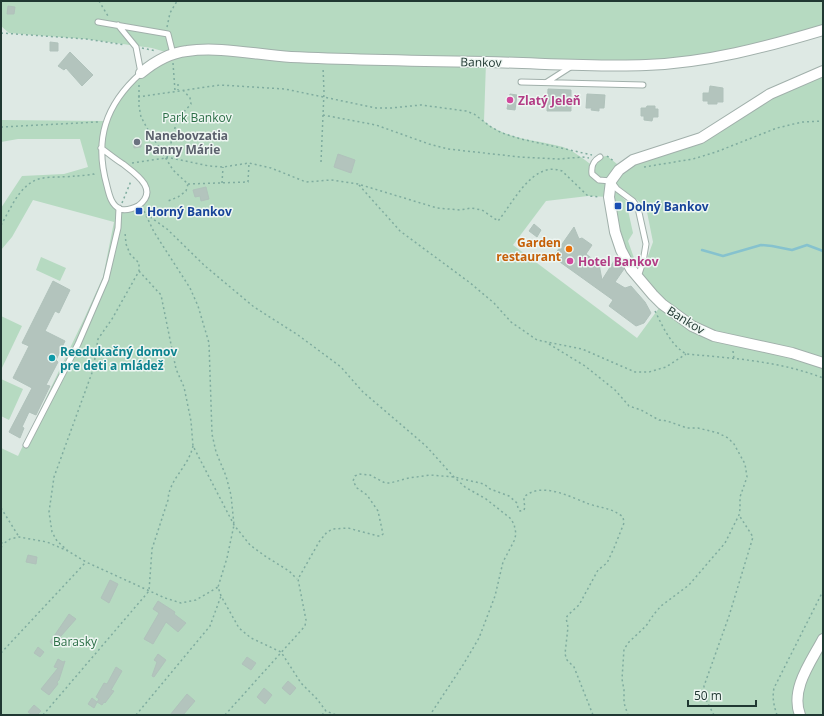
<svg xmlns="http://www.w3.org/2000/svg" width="824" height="716" viewBox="0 0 824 716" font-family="'Open Sans',sans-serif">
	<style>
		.green { fill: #b6dac1; fill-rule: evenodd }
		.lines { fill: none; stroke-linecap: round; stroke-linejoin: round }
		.stream { stroke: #86c2ce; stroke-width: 2.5 }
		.building { fill: #b3c4bd; stroke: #b0c2bb }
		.service-casing { stroke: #a1b0ab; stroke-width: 7 }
		.minor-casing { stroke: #a1b0ab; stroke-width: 12 }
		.path { stroke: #7fac9f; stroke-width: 1.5; stroke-dasharray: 2 3; stroke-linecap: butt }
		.service { stroke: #fff; stroke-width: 5 }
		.minor { stroke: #fff; stroke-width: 10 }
		.hotel-dot { fill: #d1479c; stroke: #eef6f2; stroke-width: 1.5 }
		.worship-dot { fill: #6b7280; stroke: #eef6f2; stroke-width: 1.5 }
		.transit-dot { fill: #1a4fb4; stroke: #eef6f2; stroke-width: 1.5 }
		.food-dot { fill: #e8710a; stroke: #eef6f2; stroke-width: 1.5 }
		.culture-dot { fill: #0f9aa8; stroke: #eef6f2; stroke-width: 1.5 }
		.labels { text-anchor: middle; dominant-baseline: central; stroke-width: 3; stroke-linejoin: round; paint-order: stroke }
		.street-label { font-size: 12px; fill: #203832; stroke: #eef6f2 }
		.hotel-label { font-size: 12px; font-weight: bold; fill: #b23c85; stroke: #eef6f2; text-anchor: start }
		.park-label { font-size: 12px; fill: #2b6e46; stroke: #eef6f2 }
		.worship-label { font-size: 12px; font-weight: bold; fill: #5b616d; stroke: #eef6f2; text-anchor: start }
		.transit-label { font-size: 12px; font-weight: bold; fill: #164399; stroke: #eef6f2; text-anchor: start }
		.food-label { font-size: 12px; font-weight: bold; fill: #c56008; stroke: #eef6f2; text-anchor: end }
		.culture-label { font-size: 12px; font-weight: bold; fill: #0d838f; stroke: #eef6f2; text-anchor: start }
	</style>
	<rect width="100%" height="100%" fill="#dee9e4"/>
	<path class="green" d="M 1,1 L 823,1 L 823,30 L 695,61 L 486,62 L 484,121 C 506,140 535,139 563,147 C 573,150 583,159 592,165 L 600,157 L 607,156 L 617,164 L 619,169 L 701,138 L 747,110 L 823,71 L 823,715 L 1,715 L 1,448 L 18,456 L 84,319 L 103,277 L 114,222 L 33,200 L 12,237 L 1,250 L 1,208 L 22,176 L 64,174 L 88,167 L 80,139 L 18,139 L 1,142 L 1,120 L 106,121 L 125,88 L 172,54 L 152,48 L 86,39 L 9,33 L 1,26 ZM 101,148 L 144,183 L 146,195 L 131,209 L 117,207 L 107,188 ZM 620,187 L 646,207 L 653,242 L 643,270 L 634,258 L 628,241 L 633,233 L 626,201 L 620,195 ZM 588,196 L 609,197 L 631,269 L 662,304 L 637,338 L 513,245 L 546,201 Z
		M 41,257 L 66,268 L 60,281 L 36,270 Z
		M 1,316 L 22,326 L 1,370 Z
		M 1,379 L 23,389 L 9,420 L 1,416 Z"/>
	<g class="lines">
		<path class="stream" d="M 702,250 L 723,256 L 761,245 L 772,246 L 792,250 L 807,245 L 823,251"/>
	</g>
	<path class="building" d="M 8,6 L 15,7 L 14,14 L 7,14 Z
		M 50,42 L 58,43 L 58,51 L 50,51 Z
		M 70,52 L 93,75 L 82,86 L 66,68 L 64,70 L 58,66 Z
		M 710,86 L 723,88 L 723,102 L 717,102 L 717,104 L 708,104 L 708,101 L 703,101 L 703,93 L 709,93 Z
		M 548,89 L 571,90 L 571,111 L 547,111 Z
		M 510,94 L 517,95 L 515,110 L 507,109 Z
		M 587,94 L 605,95 L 604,108 L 599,108 L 599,111 L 591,110 L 592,108 L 586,108 Z
		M 647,106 L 655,106 L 655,109 L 658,109 L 658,117 L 653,117 L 652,121 L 644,120 L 644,116 L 641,116 L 641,108 L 646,108 Z
		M 133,139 L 141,139 L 141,147 L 134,148 Z
		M 338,154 L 355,160 L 351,173 L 334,167 Z
		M 206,187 L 209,199 L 201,201 L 200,196 L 195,197 L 193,190 Z
		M 534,224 L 541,230 L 537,237 L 529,231 Z
		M 574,227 L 579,239 L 582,238 L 592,245 L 586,254 L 599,264 L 602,280 L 614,261 L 622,267 L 624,269 L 615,282 L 625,288 L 631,286 L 645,302 L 651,313 L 644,323 L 636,326 L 609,306 L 613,300 L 553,257 Z
		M 53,281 L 70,290 L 59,313 L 55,311 L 45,331 L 65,341 L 56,360 L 58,362 L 46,385 L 50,386 L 36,415 L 29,412 L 22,427 L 24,428 L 20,438 L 9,432 L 32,388 L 13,378 L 29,346 L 22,343 Z
		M 28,555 L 37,557 L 36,564 L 26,562 Z
		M 110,580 L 118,584 L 109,603 L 101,598 Z
		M 158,601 L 175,612 L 174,614 L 186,623 L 178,632 L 166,622 L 153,644 L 144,639 L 159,613 L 153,609 Z
		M 69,614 L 76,619 L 53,645 L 50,642 Z
		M 38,647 L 44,652 L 40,657 L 34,653 Z
		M 158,654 L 166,660 L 154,677 L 152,676 L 157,662 L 154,660 Z
		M 247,657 L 256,663 L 251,670 L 242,664 Z
		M 58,659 L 63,662 L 65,661 L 59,680 L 57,682 L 58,684 L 49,695 L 41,689 L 58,668 L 54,667 Z
		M 116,667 L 122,671 L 111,690 L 114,691 L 105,703 L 104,702 L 102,705 L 97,702 L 94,708 L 88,704 L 92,698 L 97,702 L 99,699 L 96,697 L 104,683 L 107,684 Z
		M 288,681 L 296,688 L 290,695 L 282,688 Z
		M 264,688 L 272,695 L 265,704 L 257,697 Z
		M 187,694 L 195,701 L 183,715 L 170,715 Z
		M 34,705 L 41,711 L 37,715 L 32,715 L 28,712 Z"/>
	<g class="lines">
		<defs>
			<path id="service" d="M 98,22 L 168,34 L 173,54
				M 521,82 L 643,85
				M 547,82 L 572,66
				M 101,148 C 108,153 115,159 123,164 C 136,174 160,190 138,206 C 132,209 126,211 120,209 C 111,205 109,194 107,186 C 94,140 105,105 141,73 L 136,47 L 118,25
				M 600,157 C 593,161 591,166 592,174 L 599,180 L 611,181 L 617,189 L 633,201 L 638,208 L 646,244 L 643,262 L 638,277
				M 26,445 L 78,344 L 106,279 L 118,228 L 119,208"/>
			<path id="minor" d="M 823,71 L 770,94 L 701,138 L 633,160 L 619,170 L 611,181 L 609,197 L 615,232 L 621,250 L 631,269 L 653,295 L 662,304 L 692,326 L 714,336 L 792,353 L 823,363
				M 141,73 C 154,62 169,53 187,51 C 219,46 258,55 291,57 C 356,60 421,61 486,62 C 539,63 593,67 646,65 C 706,63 766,47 823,30
				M 800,715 C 790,689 811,662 823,639"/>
		</defs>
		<use href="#service" class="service-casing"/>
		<use href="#minor" class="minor-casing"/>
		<path class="path" d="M 99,1 L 108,16
			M 167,27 L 170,13 L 177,1
			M 1,33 L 86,39 L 125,45
			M 142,48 L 156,51
			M 173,63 L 175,91
			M 178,84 L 178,90
			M 139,85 L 139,106 L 141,117 L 147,128 L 173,170 L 188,184 L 186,191 L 178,197 L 168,201
			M 138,97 L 220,85 L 285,89 L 376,108 L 391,108 L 421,105 L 466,111 L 474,114 L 491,127 L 502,133 L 521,139 L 592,155
			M 323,115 L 376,125 L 429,144 L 448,149 L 520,157 L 559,159 L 582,157 L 589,158
			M 1,127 L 98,122
			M 607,156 L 615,162
			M 166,158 L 171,158 L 209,166 L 223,167 L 249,163 L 271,168 L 306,182 L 331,180 L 358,184 L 437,208 L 460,210 L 471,208 L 482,210 L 498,221 C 513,203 533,160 562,171 L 588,196 L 600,197
			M 167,158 L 176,124 L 181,115 L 191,104 L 190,98 L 183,90
			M 321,162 L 324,92 L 323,67
			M 132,163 L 166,158
			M 644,167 L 693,159 L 716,152 L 777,128 L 802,122 L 823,121
			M 222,183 L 223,167
			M 188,184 L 248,182 L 249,163
			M 359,185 L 400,231 L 469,282 L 494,303 L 511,322 L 537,340 L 582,349 L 635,372 L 649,372 L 666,367 L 686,354
			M 122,203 L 131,181
			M 144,211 L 154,232 L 190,288 L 198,306 L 209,343 L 212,434 L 216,452 L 226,476 L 231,495 L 234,525 L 227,558 L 218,587 L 221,596 L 239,628 L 251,638 L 281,652 L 301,683 L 317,699 L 326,711 L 336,715
			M 146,214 L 167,229 L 205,266 L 254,307 L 298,335 L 341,367 L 363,392 L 426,446 L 454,477 L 465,487 L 486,499 L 510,518 L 514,524 L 516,534 L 514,541 L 503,562 L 495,596 L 479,638 L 463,665 L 430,715
			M 1,225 C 10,210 17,191 32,182 C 42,175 63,178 75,176 C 81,176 88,175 94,174 L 96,172
			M 139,271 L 161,295 L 176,369 L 184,387 L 191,421 L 193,446 L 234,525 L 250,545 L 265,556 L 289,571 L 297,579
			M 655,311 C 663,327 670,344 686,354 C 732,358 779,361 823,378
			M 549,344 L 585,366 L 615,390 L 629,406 L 641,410 L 659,420 L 667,421 L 687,428 L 698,428 L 718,433 L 728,438 L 734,444 L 745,464 L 747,477 L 740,497 L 740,509 L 739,515 L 725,543 L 689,585 L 661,606 L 654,614 L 646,626 L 629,642 L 624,649 L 622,679 L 624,690 L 624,703 L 628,715
			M 733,351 L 734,359
			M 1,508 L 19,537
			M 1,542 L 3,544 L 10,539 L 19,537 L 47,542 L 68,551 L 86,562 L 165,598 L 181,603 L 196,600 L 218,587
			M 1,548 L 3,544
			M 68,551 L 57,541 L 52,532 L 49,512 L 54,477 L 93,370 L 98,339 L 112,319 L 139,271 L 139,263 L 130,254 L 126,244 L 125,232
			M 1,653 L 86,562
			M 43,715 L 149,591 L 152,549 L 168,500 C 169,479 188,468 193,446
			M 136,715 L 210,626 L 221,596
			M 225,715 L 305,626 L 306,620 L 298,579 L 319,542 L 327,532 L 333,529 L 348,528 L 378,536 L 381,536 L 383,534 L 378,511 L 367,495 L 357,488 L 353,481 L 355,476 L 359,474 L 370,475 L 385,483 L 390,483 L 409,478 L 430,475 L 454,477 L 484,484 L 490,489 L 509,496 L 517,503 L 518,508 L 520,511 L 524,510 L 525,507 L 524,502 L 524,497 C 542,481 570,497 589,504 C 601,508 612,508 623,517 L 624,523 L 614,548 L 607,563 L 598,570 L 579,605 L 568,615 L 566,618 L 568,627 L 565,654 L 567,660 L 574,667 L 593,715
			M 322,715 L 326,711
			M 714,715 L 704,696 L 704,686 L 729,616 L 753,537 L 739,515
			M 777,715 C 774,706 772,698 774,688 L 823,591"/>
		<use href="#service" class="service"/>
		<use href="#minor" class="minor"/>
	</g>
	<g class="hotel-dot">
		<circle cx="510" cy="100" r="4"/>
		<circle cx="570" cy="261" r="4"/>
	</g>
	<circle class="worship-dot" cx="137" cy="142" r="4"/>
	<g class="transit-dot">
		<rect x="614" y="202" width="8" height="8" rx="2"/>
		<rect x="135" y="207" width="8" height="8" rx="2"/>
	</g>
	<circle class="food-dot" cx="569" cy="249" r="4"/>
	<circle class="culture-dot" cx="52" cy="358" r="4"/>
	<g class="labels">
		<g class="street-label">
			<text transform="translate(481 62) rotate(1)">Bankov</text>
			<text transform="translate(686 320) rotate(32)">Bankov</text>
		</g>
		<g class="hotel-label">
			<text x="518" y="100">Zlatý Jeleň</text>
			<text x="578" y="261">Hotel Bankov</text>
		</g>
		<g class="park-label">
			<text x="197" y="117">Park Bankov</text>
			<text x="75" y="641">Barasky</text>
		</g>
		<g class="worship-label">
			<text x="145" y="135">Nanebovzatia<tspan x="145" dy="14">Panny Márie</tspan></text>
		</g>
		<g class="transit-label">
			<text x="626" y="206">Dolný Bankov</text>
			<text x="147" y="211">Horný Bankov</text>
		</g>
		<g class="food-label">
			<text x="561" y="242">Garden<tspan x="561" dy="14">restaurant</tspan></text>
		</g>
		<g class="culture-label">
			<text x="60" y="351">Reedukačný domov<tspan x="60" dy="14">pre deti a mládež</tspan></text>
		</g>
	</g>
	<rect width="824" height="716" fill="none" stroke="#203832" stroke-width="4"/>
	<path d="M688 700v6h68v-6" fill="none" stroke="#203832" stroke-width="2"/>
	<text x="694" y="700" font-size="12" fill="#203832" stroke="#eef6f2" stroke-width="3" paint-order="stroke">50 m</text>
</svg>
